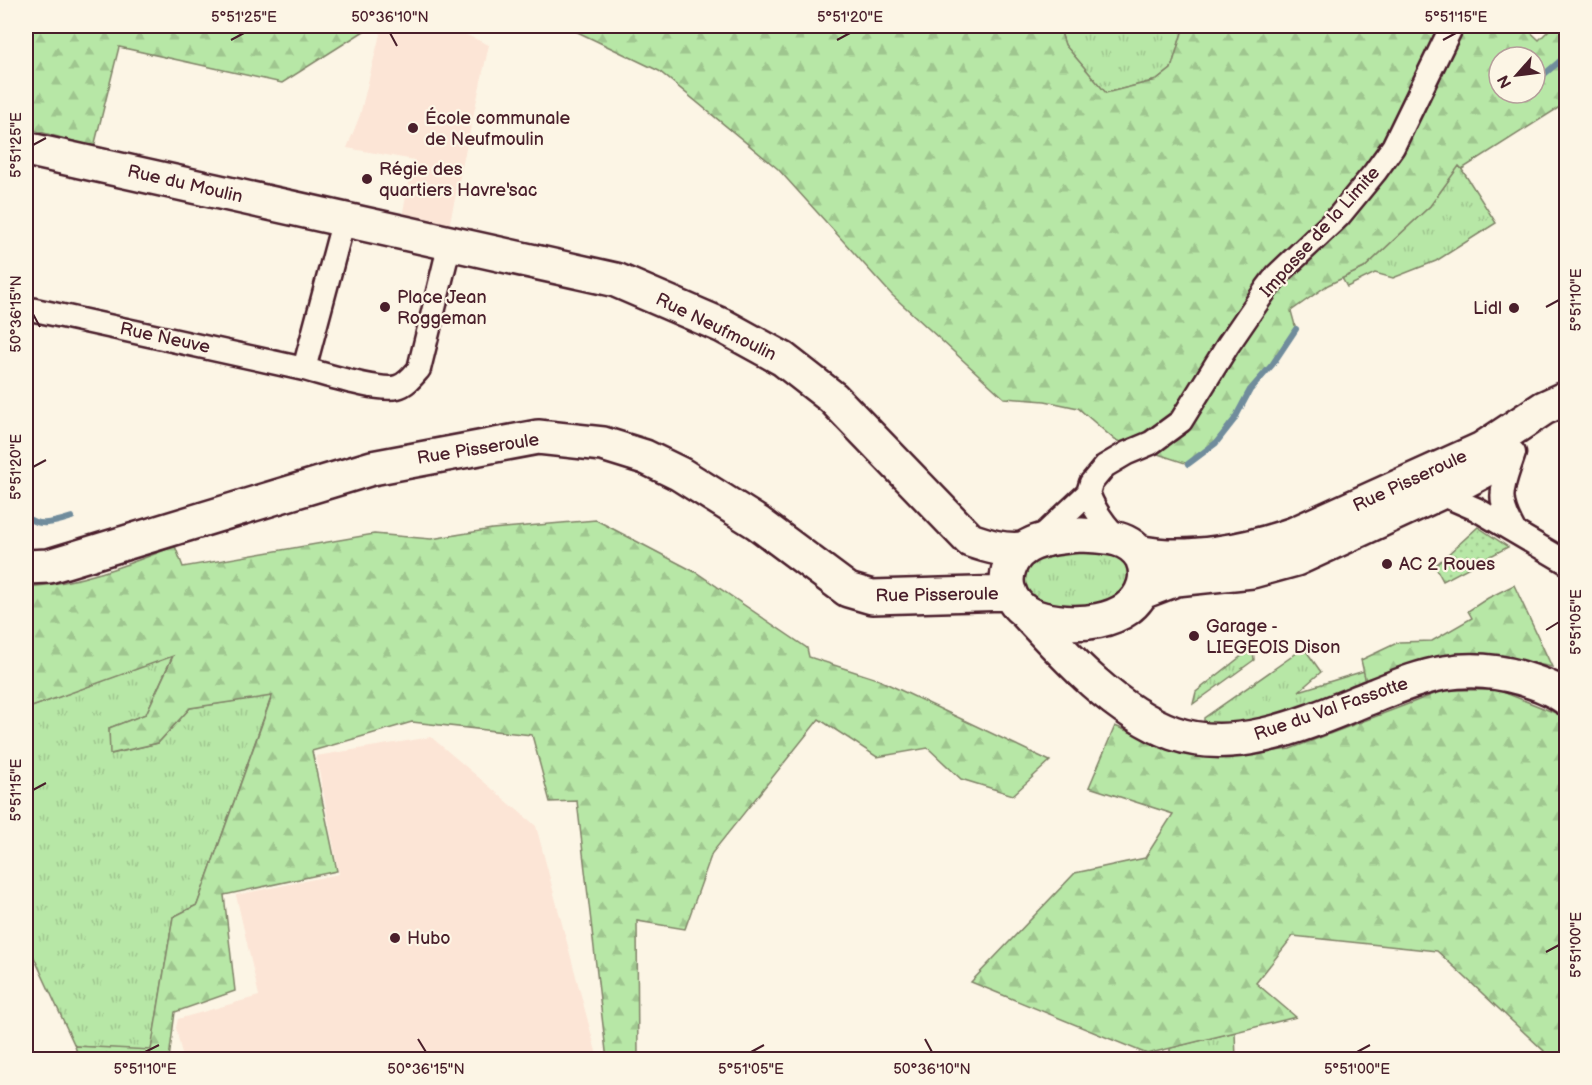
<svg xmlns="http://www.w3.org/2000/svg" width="1592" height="1085" viewBox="0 0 1592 1085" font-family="'Balsamiq Sans',sans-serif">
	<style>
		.built { fill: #fce5d6 }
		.grass { fill: url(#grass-tufts); stroke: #808368; stroke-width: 1.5 }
		.forest { fill: url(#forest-firs); stroke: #808368; stroke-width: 1.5; fill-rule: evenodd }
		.garden { fill: url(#garden-dots); stroke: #808368; stroke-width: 1.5 }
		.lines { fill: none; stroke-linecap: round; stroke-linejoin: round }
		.stream { stroke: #708c9c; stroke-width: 6 }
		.street-casing { stroke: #4a1f2b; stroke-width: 27 }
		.secondary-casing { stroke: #4a1f2b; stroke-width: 38 }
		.street { stroke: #fcf5e5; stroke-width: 22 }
		.secondary { stroke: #fcf5e5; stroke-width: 33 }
		.ticks { fill: none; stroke: #4a1f2b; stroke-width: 2 }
		.poi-dot { fill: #4a1f2b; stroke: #fcf5e5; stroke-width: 2 }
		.labels { text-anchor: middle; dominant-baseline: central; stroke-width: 4.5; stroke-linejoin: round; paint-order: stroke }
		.poi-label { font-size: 18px; fill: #4a1f2b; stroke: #fcf5e5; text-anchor: start }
		.street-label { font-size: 18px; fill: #4a1f2b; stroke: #fcf5e5 }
		.neatline { fill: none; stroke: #4a1f2b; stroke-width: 2 }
		.ticks-label { font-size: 15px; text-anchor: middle; fill: #4a1f2b }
	</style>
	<defs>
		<pattern id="grass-tufts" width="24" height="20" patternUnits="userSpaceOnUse" patternTransform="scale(1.5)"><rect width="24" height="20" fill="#b7e7a6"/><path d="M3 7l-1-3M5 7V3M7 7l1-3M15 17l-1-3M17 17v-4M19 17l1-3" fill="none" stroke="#9fc68f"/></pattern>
		<pattern id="forest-firs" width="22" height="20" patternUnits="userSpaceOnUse" patternTransform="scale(1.5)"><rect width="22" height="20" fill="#b7e7a6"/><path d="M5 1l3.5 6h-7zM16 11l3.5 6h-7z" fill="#9fc68f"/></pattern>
		<pattern id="garden-dots" width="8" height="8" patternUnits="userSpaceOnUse" patternTransform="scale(1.5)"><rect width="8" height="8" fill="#b7e7a6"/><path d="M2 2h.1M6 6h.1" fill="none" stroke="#9fc68f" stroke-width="1.8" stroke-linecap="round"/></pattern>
	</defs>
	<rect width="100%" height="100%" fill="#fcf5e5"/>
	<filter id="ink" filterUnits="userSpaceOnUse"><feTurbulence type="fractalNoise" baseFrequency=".0167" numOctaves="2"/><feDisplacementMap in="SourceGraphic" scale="12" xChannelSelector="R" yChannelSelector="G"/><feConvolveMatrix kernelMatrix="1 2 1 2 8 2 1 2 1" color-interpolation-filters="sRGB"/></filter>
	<g filter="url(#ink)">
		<path class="built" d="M 382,26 L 449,27 L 489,45 L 449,226 L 402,216 L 414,160 L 347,148 L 360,115 Z
			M 431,737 L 536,826 L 598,1059 L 183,1059 L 176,1028 L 178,1019 L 259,996 L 236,895 L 339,874 L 316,756 Z"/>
		<path class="grass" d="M 1059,26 L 1184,26 L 1171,69 L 1157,80 L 1106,93 L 1065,45 Z
			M 1459,165 L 1496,223 L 1436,261 L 1393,278 L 1375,273 L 1347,287 L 1342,278 L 1364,268 L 1430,206 Z
			M 1066,552 C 1084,552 1120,547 1129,568 C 1131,574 1131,580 1128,585 C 1115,610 1056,611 1035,598 C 1029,595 1026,589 1025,584 C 1020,559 1048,555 1066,552 Z
			M 1253,647 L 1254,660 L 1193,704 L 1196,692 Z
			M 1304,648 L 1321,672 L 1299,691 L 1364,671 L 1366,682 L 1282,716 L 1204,728 L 1204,718 Z
			M 173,655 L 146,714 L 109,728 L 111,754 L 158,743 L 190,708 L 272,695 L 197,905 L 173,917 L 151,1051 L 75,1046 L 26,940 L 26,709 Z
			M 1235,1032 L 1236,1059 L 1163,1060 L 1170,1056 L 1170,1048 Z"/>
		<path class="forest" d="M 26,26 L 377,26 L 364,31 L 282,83 L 119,47 L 94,147 L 26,128 Z
			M 565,26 L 1059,26 L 1065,45 L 1106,93 L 1157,80 L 1171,69 L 1184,26 L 1524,26 L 1539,40 L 1553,26 L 1566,26 L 1566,103 L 1462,169 L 1459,166 L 1430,206 L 1364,268 L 1328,285 L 1291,311 L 1296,329 L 1272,365 L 1250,390 L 1234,420 L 1216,443 L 1188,464 L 1115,440 L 1078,408 L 1045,401 L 1004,398 L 892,295 L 778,169 L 659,71 ZM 1499,57 L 1535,57 L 1535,93 L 1499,93 Z
			M 596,520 L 697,573 L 807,648 L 809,657 L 877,679 L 1050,761 L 1013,795 L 961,779 L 928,748 L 877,757 L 819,719 L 712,853 L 685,929 L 637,921 L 638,1059 L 607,1060 L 577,801 L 550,802 L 532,735 L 412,722 L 312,751 L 337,871 L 224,895 L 235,991 L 175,1012 L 169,1059 L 88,1060 L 78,1057 L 75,1046 L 151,1050 L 173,917 L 197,905 L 272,696 L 190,708 L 158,743 L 110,754 L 109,728 L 146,714 L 173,656 L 26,709 L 26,640 L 27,639 L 26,587 C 81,583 124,566 175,546 L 183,567 L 374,534 L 431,539 L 492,529 Z
			M 1514,585 L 1552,667 L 1507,658 L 1467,656 L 1366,682 L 1361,660 L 1399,642 L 1432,641 L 1472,618 L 1468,611 L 1488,598 Z
			M 1445,690 L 1498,690 L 1558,714 L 1566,722 L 1566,1059 L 1540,1059 L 1544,1051 L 1437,951 L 1293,936 L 1256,983 L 1296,1017 L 1147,1054 L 971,982 L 1075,873 L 1145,858 L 1173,814 L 1089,787 L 1115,726 L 1164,746 L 1219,758 L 1290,749 Z"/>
		<path class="garden" d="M 1478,527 L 1508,547 L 1443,581 L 1435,566 Z"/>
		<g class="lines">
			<path class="stream" d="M 1535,82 L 1566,56
				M 1188,464 L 1216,443 L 1234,420 L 1250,390 L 1272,365 L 1296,329
				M 26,517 C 40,528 56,522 72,517"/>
			<defs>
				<path id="street" d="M 344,219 L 304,369 C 324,374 379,392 397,387 C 406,385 413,376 419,369 L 450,243
					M 26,308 L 304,369
					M 1514,453 C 1502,490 1495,496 1515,532
					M 1088,493 C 1095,512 1104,525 1119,539
					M 1439,493 L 1476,509 L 1566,562
					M 1037,541 L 1088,493 L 1091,483 L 1105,466 L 1127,453 L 1151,443 L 1181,421 L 1228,345 L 1267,288 L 1277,275 L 1339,216 L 1375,172 L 1393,147 L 1452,26"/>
				<path id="secondary" d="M 26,149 L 616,280 L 723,326 L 783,359 L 833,398 L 970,540 C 988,546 1003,551 1023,549
					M 1081,535 C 1093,536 1106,536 1117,539 C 1128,542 1137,549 1142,558 C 1146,567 1147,575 1144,585 C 1132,626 1070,628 1036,617 C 1021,612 1007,598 1007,580 C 1009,541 1050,537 1081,535 Z
					M 1138,552 C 1187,563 1248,550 1294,534 L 1482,449 L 1544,408 L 1566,398
					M 26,567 L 49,566 L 372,468 L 538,437 L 603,444 L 645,457 L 680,474 L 758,523 L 848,590 L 872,597 L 1010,593
					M 1142,592 L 1176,579 L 1252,571 L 1296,559 L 1463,482 L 1493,466
					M 1026,613 C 1066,657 1116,712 1173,733 C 1238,756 1311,721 1371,697 C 1394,688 1419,677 1444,673 C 1469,669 1497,671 1521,678 C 1537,683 1553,688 1566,698"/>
			</defs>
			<use href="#street" class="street-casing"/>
			<use href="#secondary" class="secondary-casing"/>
			<use href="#street" class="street"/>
			<use href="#secondary" class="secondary"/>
		</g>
	</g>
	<path class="ticks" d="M 390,33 L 397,46M 231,40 L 244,33M 837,40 L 850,33M 1443,40 L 1456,33M 33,145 L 46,138M 1546,307 L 1559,300M 33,314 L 40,327M 33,467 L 46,460M 1546,630 L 1559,622M 33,790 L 46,783M 1546,952 L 1559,945M 418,1039 L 426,1052M 925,1039 L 932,1052M 145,1052 L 159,1045M 751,1052 L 764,1045M 1357,1052 L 1370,1045"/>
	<g class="poi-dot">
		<circle cx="413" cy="128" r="6"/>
		<circle cx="367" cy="179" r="6"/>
		<circle cx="385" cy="307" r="6"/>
		<circle cx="1514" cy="308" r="6"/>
		<circle cx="1387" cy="564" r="6"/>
		<circle cx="1194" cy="636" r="6"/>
		<circle cx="395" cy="938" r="6"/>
	</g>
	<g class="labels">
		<g class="poi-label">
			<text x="425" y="118">École communale<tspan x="425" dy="21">de Neufmoulin</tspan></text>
			<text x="379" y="169">Régie des<tspan x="379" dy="21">quartiers Havre'sac</tspan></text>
			<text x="397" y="297">Place Jean<tspan x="397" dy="21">Roggeman</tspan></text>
			<text x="1502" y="308" text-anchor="end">Lidl</text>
			<text x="1399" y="564">AC 2 Roues</text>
			<text x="1206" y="626">Garage -<tspan x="1206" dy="21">LIEGEOIS Dison</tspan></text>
			<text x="407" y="938">Hubo</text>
		</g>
		<g class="street-label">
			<text transform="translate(185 184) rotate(13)">Rue du Moulin</text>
			<text transform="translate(1320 232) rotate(-48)">Impasse de la Limite</text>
			<text transform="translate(716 327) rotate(26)">Rue Neufmoulin</text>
			<text transform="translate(165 338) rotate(12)">Rue Neuve</text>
			<text transform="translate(478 449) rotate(-9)">Rue Pisseroule</text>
			<text transform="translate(1410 481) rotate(-25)">Rue Pisseroule</text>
			<text transform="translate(937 595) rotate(-1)">Rue Pisseroule</text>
			<text transform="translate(1331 709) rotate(-19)">Rue du Val Fassotte</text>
		</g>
	</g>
	<rect width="1592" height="1085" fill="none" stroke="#fcf5e5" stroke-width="66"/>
	<g transform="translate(1517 75) rotate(242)"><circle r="28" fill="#fcf5e5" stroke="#b59f9b" stroke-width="1.5"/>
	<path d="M0-4.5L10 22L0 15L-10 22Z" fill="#4a1f2b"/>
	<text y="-9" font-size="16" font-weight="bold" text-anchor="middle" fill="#4a1f2b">N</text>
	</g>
	<rect x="33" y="33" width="1526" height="1019" class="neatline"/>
	<g class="ticks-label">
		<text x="244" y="22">5°51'25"E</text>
		<text x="390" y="22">50°36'10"N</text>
		<text x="850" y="22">5°51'20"E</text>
		<text x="1456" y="22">5°51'15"E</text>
		<text transform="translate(16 145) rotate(-90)" y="5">5°51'25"E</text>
		<text transform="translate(1576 300) rotate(-90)" y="5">5°51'10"E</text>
		<text transform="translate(16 314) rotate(-90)" y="5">50°36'15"N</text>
		<text transform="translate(16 467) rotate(-90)" y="5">5°51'20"E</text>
		<text transform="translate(1576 622) rotate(-90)" y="5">5°51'05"E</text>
		<text transform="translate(16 790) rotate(-90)" y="5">5°51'15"E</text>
		<text transform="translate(1576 945) rotate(-90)" y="5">5°51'00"E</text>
		<text x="145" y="1074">5°51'10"E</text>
		<text x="426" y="1074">50°36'15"N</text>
		<text x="751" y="1074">5°51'05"E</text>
		<text x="932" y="1074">50°36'10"N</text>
		<text x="1357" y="1074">5°51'00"E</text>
	</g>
</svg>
